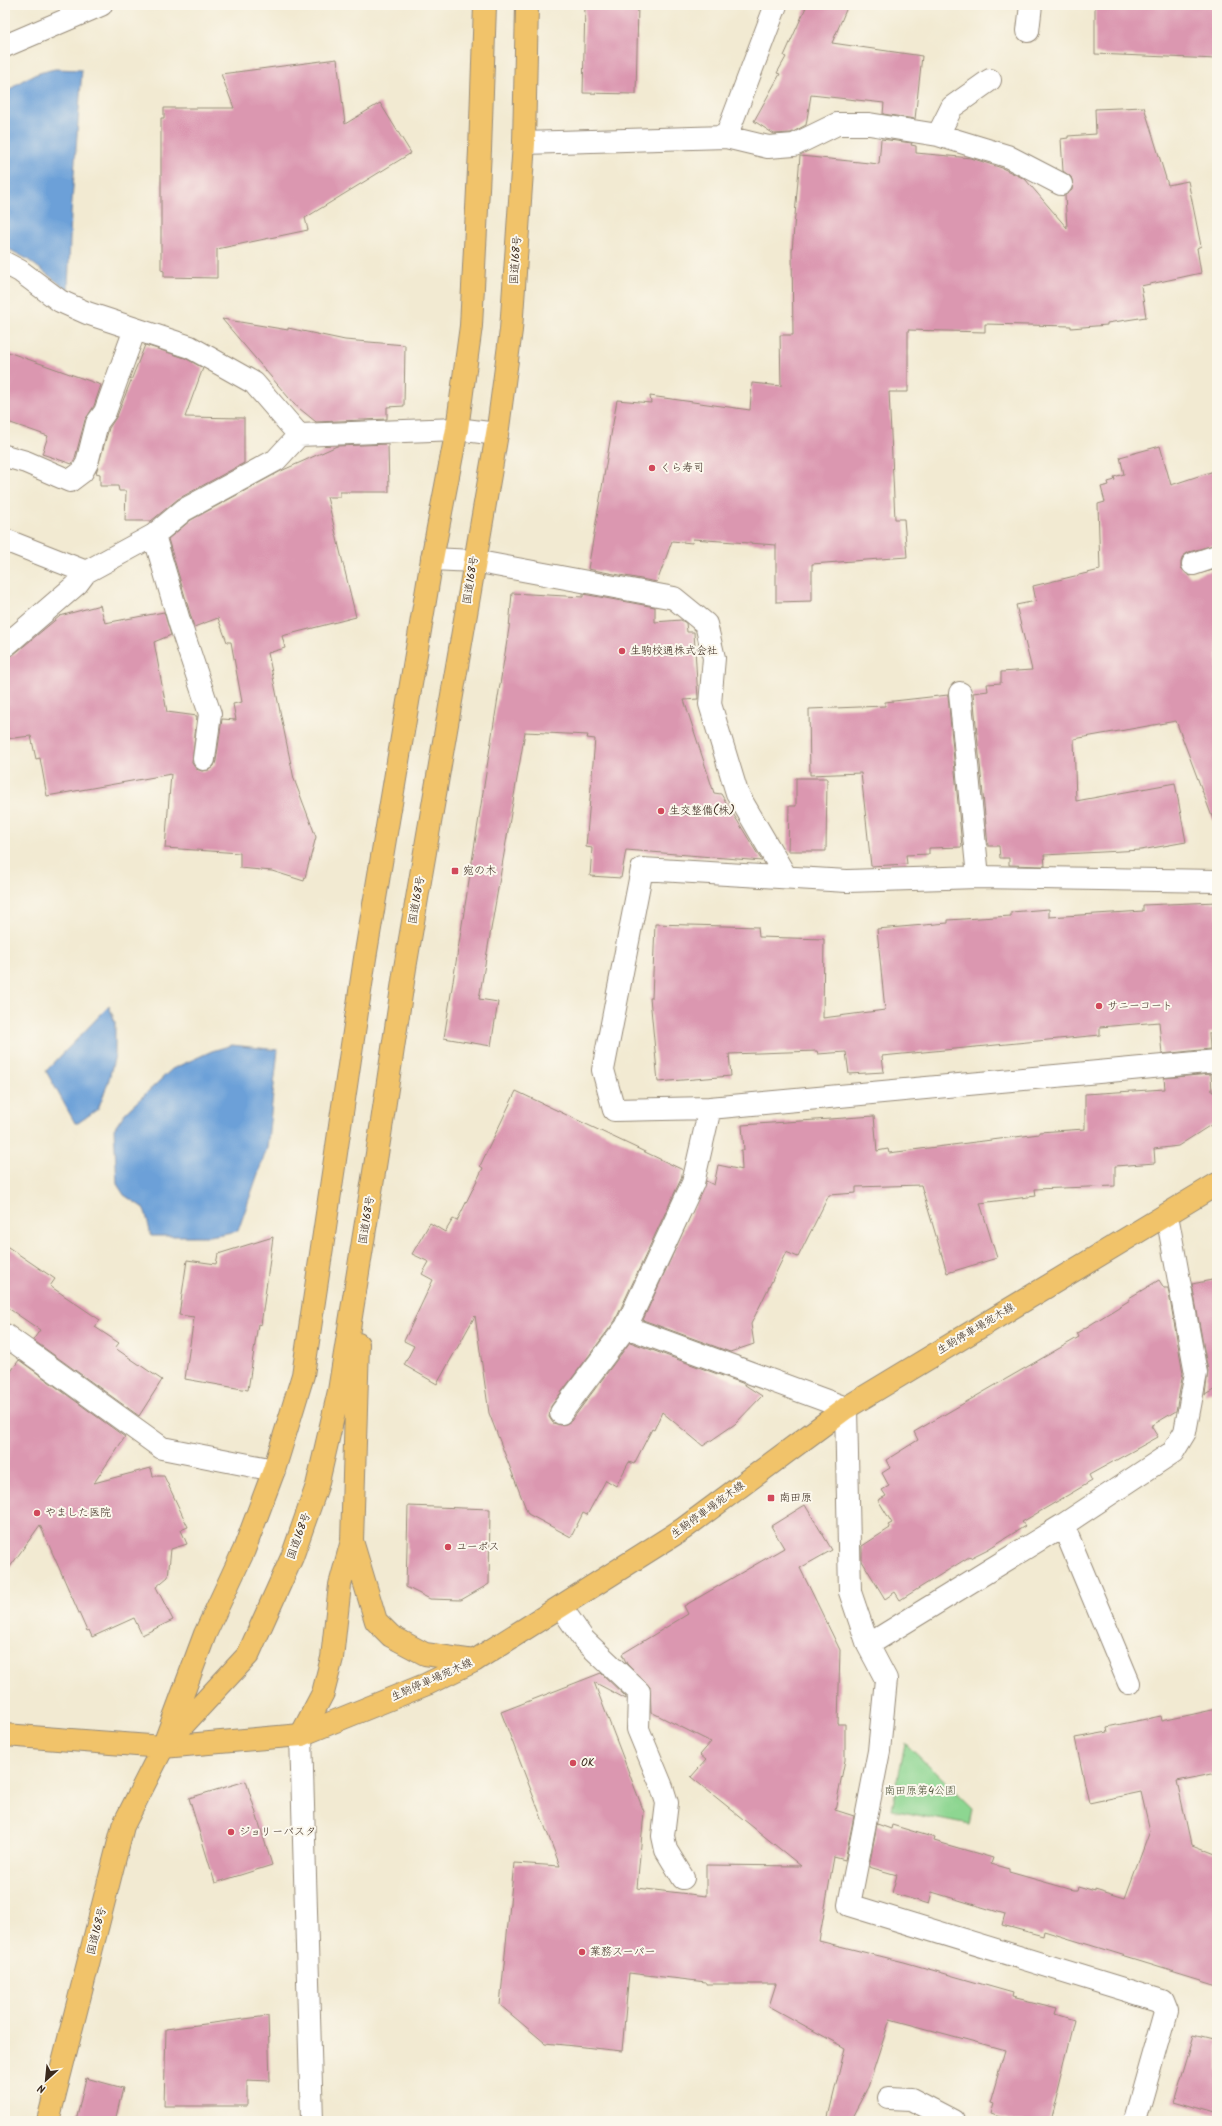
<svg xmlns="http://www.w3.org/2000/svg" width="1222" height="2126" viewBox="0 0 1222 2126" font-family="Kalam,'Klee One',sans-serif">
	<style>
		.green { fill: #8dd691; stroke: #648058 }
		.water { fill: #6ca0d8; stroke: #54657b }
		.building { fill: #db97b0 }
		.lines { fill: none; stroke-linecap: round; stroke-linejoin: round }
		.minor-casing { stroke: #968a78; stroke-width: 24 }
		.major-casing { stroke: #968a78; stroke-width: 24 }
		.highway-casing { stroke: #968a78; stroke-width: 24 }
		.minor { stroke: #fff; stroke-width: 22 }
		.major { stroke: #f1c36a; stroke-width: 22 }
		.highway { stroke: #f1c36a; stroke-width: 22 }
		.poi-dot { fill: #d1495b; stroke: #fbf7ec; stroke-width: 1.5 }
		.labels { text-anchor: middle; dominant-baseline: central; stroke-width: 4; stroke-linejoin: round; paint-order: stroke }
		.street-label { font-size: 11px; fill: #3b2a1e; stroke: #fbf7ec }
		.poi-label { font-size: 11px; fill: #3b2a1e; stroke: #fbf7ec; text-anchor: start }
		.park-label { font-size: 11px; fill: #50553b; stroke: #fbf7ec }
	</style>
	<rect width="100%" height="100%" fill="#fbf7ec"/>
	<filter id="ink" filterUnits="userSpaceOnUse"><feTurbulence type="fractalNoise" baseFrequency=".025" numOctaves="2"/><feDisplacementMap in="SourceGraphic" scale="8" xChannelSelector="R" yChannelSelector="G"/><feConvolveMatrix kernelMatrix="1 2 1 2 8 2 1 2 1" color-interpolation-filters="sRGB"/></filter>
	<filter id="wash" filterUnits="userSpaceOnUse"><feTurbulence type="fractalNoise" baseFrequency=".012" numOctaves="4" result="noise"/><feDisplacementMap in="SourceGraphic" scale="16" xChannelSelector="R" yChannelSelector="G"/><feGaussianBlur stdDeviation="0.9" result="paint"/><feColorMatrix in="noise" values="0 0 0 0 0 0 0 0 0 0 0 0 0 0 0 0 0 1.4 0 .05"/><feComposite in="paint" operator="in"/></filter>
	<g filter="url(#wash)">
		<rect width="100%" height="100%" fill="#f2ead2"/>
		<path class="green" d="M 905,1743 L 972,1808 L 969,1825 L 892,1810 Z"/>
		<path class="water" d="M 55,69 L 82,70 L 71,214 L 68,290 L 27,259 L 5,247 L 5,95 C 18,80 35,73 55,69 Z
			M 109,1006 L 115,1022 L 115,1055 L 108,1083 L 98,1109 L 78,1123 L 75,1123 L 46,1071 Z
			M 232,1045 L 278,1050 L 267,1148 L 238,1231 L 210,1236 L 151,1236 L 146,1214 L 142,1207 L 124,1195 L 117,1184 L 114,1129 L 125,1113 L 172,1069 L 212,1051 Z"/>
		<g id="blocks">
			<path class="building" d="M 585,5 L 638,5 L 636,94 L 583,93 Z
				M 807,5 L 848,5 L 832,43 L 922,56 L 915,119 L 883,114 L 884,103 L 811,95 L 806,125 L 791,133 L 774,134 L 754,121 L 780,74 L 777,73 L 786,57 L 784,56 Z
				M 1095,5 L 1217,5 L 1217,59 L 1095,54 Z
				M 337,59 L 345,124 L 380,103 L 411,153 L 305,218 L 308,230 L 217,249 L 217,278 L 164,277 L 164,271 L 161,270 L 161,118 L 164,118 L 164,108 L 234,108 L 221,74 Z
				M 1144,107 L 1168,185 L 1188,181 L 1201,246 L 1197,248 L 1201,273 L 1141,286 L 1146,317 L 1107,323 L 1107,325 L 1071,328 L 1071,326 L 985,324 L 985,332 L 908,330 L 908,392 L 889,392 L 895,519 L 904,519 L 907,557 L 812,564 L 812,601 L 776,602 L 776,545 L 693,539 L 692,543 L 672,541 L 657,582 L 588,569 L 617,400 L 651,403 L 650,396 L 750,410 L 752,383 L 781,386 L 780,335 L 793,335 L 792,251 L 800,156 L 879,164 L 881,139 L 912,143 L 911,145 L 916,146 L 916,153 L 971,158 L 1002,168 L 1025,179 L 1067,228 L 1065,195 L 1072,190 L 1073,183 L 1071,177 L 1063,171 L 1061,139 L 1068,138 L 1068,136 L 1096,134 L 1095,109 Z
				M 222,319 L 288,330 L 288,328 L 345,340 L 405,345 L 404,406 L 387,407 L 387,419 L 316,422 L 294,404 Z
				M 145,345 L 185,358 L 203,368 L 185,417 L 244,418 L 244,463 L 178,499 L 151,521 L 125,521 L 126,491 L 119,491 L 118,486 L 100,486 L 100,474 L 96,473 L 109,428 L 117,416 Z
				M 5,351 L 101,385 L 94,406 L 85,420 L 75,458 L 72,464 L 42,454 L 48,436 L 5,421 Z
				M 388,444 L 389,492 L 340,492 L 340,497 L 327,497 L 356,617 L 282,636 L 285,648 L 268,653 L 294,779 L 316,837 L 304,881 L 272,871 L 240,868 L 240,853 L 165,848 L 171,774 L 47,796 L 40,758 L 36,759 L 31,736 L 5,739 L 5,658 L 13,655 L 60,616 L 100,605 L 105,623 L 164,612 L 171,635 L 154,642 L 167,712 L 197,716 L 192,763 L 196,769 L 202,771 L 209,770 L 214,766 L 216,761 L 222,719 L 236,720 L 233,704 L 242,702 L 231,642 L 227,642 L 218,618 L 194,627 L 168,539 L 191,520 L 281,471 L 337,446 Z
				M 1160,446 L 1171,485 L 1217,470 L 1217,544 L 1189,552 L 1183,556 L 1181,562 L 1181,568 L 1190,576 L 1217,569 L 1217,821 L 1214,822 L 1176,721 L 1074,739 L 1076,801 L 1175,783 L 1186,842 L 1141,850 L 1044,855 L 1045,866 L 1009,865 L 1009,858 L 1000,858 L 999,846 L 988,846 L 973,693 L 988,691 L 987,684 L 1001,683 L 1001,672 L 1032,670 L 1016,605 L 1036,601 L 1033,586 L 1100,570 L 1098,504 L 1105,502 L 1101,487 L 1109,485 L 1108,482 L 1115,480 L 1114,477 L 1124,474 L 1120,457 Z
				M 512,593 L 583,597 L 583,594 L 655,607 L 655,622 L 681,620 L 686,623 L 687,632 L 694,632 L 698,699 L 684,700 L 714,793 L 721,794 L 762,861 L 626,850 L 621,878 L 590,876 L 592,848 L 586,847 L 595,739 L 587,738 L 588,735 L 525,732 L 479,999 L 498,1002 L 491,1046 L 444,1038 L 509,628 Z
				M 948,695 L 962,847 L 929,848 L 929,854 L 906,855 L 907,864 L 871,866 L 861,773 L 810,775 L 809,709 L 885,706 L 885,702 Z
				M 796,778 L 827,778 L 826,851 L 788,851 L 789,806 L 796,806 Z
				M 1217,902 L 1217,1033 L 1209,1033 L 1210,1049 L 1162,1054 L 1159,1022 L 1100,1027 L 1100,1035 L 882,1056 L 884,1072 L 849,1074 L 846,1052 L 818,1054 L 817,1051 L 729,1054 L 731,1076 L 658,1082 L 650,998 L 652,998 L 655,924 L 758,927 L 759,937 L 824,939 L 823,1018 L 885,1010 L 877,929 L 948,923 L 948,920 L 1011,916 L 1011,912 L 1049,909 L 1049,917 L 1143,911 L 1143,905 Z
				M 1211,1074 L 1212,1092 L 1217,1091 L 1217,1121 L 1178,1146 L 1154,1149 L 1155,1163 L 1115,1166 L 1115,1186 L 1035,1189 L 1036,1196 L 980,1203 L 997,1258 L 947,1273 L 921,1185 L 856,1187 L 856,1193 L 829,1195 L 798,1257 L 786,1252 L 751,1324 L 754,1344 L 730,1352 L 643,1320 L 706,1181 L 714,1185 L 718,1165 L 742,1170 L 741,1150 L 744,1150 L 742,1125 L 874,1116 L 877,1151 L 888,1149 L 889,1153 L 1039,1134 L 1039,1132 L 1085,1129 L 1085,1094 L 1165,1089 L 1164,1078 Z
				M 516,1091 L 683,1170 L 681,1179 L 615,1321 L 551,1406 L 549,1417 L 553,1423 L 560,1425 L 566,1424 L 571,1421 L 630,1342 L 742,1383 L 762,1396 L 735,1424 L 703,1446 L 662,1412 L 654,1430 L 652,1429 L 634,1464 L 629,1462 L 616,1486 L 606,1480 L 587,1515 L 583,1513 L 571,1537 L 528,1514 L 489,1413 L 475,1316 L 437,1384 L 404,1365 L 414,1346 L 404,1341 L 433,1280 L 422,1274 L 429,1262 L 412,1254 L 430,1223 L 445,1232 L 453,1219 L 457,1221 L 483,1168 L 480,1166 Z
				M 273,1237 L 261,1325 L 258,1324 L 248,1390 L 185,1379 L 194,1317 L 179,1315 L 187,1260 L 216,1264 L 218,1254 Z
				M 5,1245 L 55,1279 L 50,1286 L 100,1320 L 95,1327 L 119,1343 L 115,1348 L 162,1380 L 139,1416 L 33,1340 L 40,1330 L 5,1306 Z
				M 1217,1279 L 1217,1388 L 1205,1395 L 1208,1371 L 1192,1284 Z
				M 1159,1280 L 1164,1288 L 1168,1288 L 1183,1373 L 1176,1411 L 1151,1426 L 1158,1437 L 1089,1475 L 1092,1481 L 1022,1522 L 1025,1526 L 988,1549 L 970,1558 L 969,1557 L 900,1600 L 895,1592 L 885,1599 L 862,1561 L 862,1546 L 890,1528 L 888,1525 L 892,1523 L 878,1500 L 886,1496 L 882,1490 L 889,1486 L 882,1473 L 890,1468 L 886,1460 L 918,1440 L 914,1432 L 1079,1337 L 1077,1333 L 1130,1300 L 1129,1298 Z
				M 19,1360 L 125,1437 L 94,1483 L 151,1468 L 153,1476 L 164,1476 L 188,1527 L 181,1530 L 187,1544 L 171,1549 L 168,1577 L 156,1587 L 173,1620 L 142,1635 L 134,1618 L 92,1637 L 89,1630 L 87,1631 L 40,1525 L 5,1574 L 5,1380 Z
				M 805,1505 L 832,1550 L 800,1568 L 840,1650 L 838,1724 L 845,1724 L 845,1760 L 835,1810 L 854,1816 L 845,1860 L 834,1857 L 819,1941 L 904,1962 L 1013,1993 L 1012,1997 L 1057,2008 L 1055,2014 L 1074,2020 L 1049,2121 L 1013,2121 L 990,2114 L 993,2104 L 990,2103 L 1005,2050 L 890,2019 L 868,2087 L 850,2121 L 827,2121 L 845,2048 L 769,2006 L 776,1984 L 706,1984 L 706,1982 L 629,1973 L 622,2051 L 545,2043 L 500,2005 L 514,1863 L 560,1866 L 501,1712 L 601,1673 L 626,1697 L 626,1699 L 594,1682 L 644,1812 L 637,1888 L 706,1896 L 706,1865 L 801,1866 L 691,1777 L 706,1760 L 700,1755 L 711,1742 L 651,1712 L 650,1687 L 627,1664 L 622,1654 L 688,1614 L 684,1606 L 784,1548 L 771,1526 Z
				M 408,1506 L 490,1509 L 489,1584 L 461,1600 L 430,1599 L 406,1587 Z
				M 1217,1709 L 1217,1773 L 1177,1781 L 1191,1845 L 1217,1855 L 1217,1984 L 1044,1931 L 1043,1936 L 1002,1925 L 1005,1914 L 932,1892 L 929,1904 L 892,1893 L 897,1875 L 869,1867 L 877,1824 L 891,1829 L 892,1825 L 935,1838 L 934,1841 L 993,1858 L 991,1864 L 1009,1869 L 1009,1872 L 1073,1890 L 1077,1890 L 1078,1886 L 1095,1891 L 1095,1889 L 1125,1898 L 1150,1831 L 1141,1792 L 1089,1803 L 1075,1738 L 1108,1732 L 1107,1727 L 1161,1716 L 1162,1721 Z
				M 246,1781 L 272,1865 L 215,1883 L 189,1798 Z
				M 268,2016 L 270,2081 L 247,2080 L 247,2106 L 164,2106 L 166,2029 Z
				M 1193,2035 L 1217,2041 L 1217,2115 L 1173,2102 Z
				M 86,2078 L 123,2088 L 115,2121 L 76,2121 Z"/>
		</g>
	</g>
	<g filter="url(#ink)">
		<use href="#blocks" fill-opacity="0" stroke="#968a78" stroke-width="1"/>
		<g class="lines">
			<defs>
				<path id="minor" d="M 1028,31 L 1031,5
					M 5,46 L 101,5
					M 938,135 L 952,107 L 990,80
					M 726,137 L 768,147 L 794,145 L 837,124 L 869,124 L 938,135 L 1007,156 L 1061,184
					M 524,143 L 726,137 L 776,5
					M 5,263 L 20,271 L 60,301 L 87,313 L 190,347 L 254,383 L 299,435 L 457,429 L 497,434
					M 5,456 L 26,462 L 70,481 L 82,472 L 87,463 L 97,423 L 105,412 L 135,329
					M 154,535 L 180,624 L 210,714 L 204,759
					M 5,540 L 86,572
					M 432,559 L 474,561 L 674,598 L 706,624 L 714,658 L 710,704 L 737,793 L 786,877
					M 1193,564 L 1217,556
					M 5,646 L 77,584 L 86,572 L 154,535 L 184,510 L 276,460 L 299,435
					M 960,693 L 978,877
					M 710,1108 L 1217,1061
					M 626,1327 L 846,1408 L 850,1592 L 868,1645 L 886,1679 L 879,1751 L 849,1905 L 1162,2001 L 1166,2011 L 1135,2121
					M 5,1335 L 162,1448 L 274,1470
					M 561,1413 L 626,1327 L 693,1183 L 710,1108 L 614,1110 L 603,1070 L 642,869 L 847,881 L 978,877 L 1217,881
					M 1063,1525 L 1129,1683
					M 561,1607 L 584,1640 L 639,1692 L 638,1729 L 662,1787 L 667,1803 L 663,1836 L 666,1850 L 683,1878
					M 868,1645 L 1063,1525 L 1173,1452 L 1185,1432 L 1196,1373 L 1167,1215
					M 301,1735 L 312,2121
					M 889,2098 L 911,2099 L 953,2121"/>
				<path id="major" d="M 163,1747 L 301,1735 L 427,1684 L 474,1661 L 683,1529 L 846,1408 L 1217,1184"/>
				<path id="highway" d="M 352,1541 L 376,1621 L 391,1636 L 425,1654 L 474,1661
					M 5,1735 L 163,1747
					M 301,1735 L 323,1693 L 332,1658 L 340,1585 L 352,1541 L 358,1344
					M 170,1739 L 248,1655 L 292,1557 L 317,1486 L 339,1391 L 380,1135 L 405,968 L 498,428 L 511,330 L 524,143 L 527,5
					M 48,2121 L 123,1826 L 163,1747 L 205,1634 L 244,1550 L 274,1470 L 303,1375 L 365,958 L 432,559 L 457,429 L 471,326 L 480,150 L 485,5"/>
			</defs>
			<use href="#minor" class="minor-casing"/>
			<use href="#major" class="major-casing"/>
			<use href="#highway" class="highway-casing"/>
			<use href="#minor" class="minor"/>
			<use href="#major" class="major"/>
			<use href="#highway" class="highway"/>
		</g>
	</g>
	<g class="poi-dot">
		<circle cx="652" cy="468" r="4"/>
		<circle cx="622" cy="651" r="4"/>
		<circle cx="661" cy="811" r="4"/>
		<rect x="451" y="867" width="8" height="8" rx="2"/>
		<circle cx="1099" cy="1006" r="4"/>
		<rect x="767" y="1494" width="8" height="8" rx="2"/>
		<circle cx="37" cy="1513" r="4"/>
		<circle cx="448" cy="1547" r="4"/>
		<circle cx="573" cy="1763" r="4"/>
		<circle cx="231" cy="1832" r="4"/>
		<circle cx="582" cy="1952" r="4"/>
	</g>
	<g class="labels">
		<g class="street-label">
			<text transform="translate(516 260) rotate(-86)">国道168号</text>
			<text transform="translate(471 580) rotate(-81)">国道168号</text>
			<text transform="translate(417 900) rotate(-80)">国道168号</text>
			<text transform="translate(367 1220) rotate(-81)">国道168号</text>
			<text transform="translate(976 1329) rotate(-31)">生駒停車場宛木線</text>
			<text transform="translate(708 1510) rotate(-36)">生駒停車場宛木線</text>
			<text transform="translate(299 1536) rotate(-70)">国道168号</text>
			<text transform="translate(432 1680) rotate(-24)">生駒停車場宛木線</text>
			<text transform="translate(97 1931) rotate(-76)">国道168号</text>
		</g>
		<g class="poi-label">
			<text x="660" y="468">くら寿司</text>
			<text x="630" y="651">生駒校通株式会社</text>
			<text x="669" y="811">生交整備(株)</text>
			<text x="463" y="871">宛の木</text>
			<text x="1107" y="1006">サニーコート</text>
			<text x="779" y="1498">南田原</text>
			<text x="45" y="1513">やました医院</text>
			<text x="456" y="1547">ユーポス</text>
			<text x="581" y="1763">OK</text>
			<text x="239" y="1832">ジョリーパスタ</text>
			<text x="590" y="1952">業務スーパー</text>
		</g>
		<g class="park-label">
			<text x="920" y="1791">南田原第4公園</text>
		</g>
	</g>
	<rect width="1222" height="2126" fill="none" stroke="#fbf7ec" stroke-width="20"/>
	<g transform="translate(46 2080) rotate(207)" stroke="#fbf7ec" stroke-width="3" paint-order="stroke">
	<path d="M0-3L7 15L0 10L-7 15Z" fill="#3b2a1e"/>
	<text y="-6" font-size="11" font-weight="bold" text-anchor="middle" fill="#3b2a1e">N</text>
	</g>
</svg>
